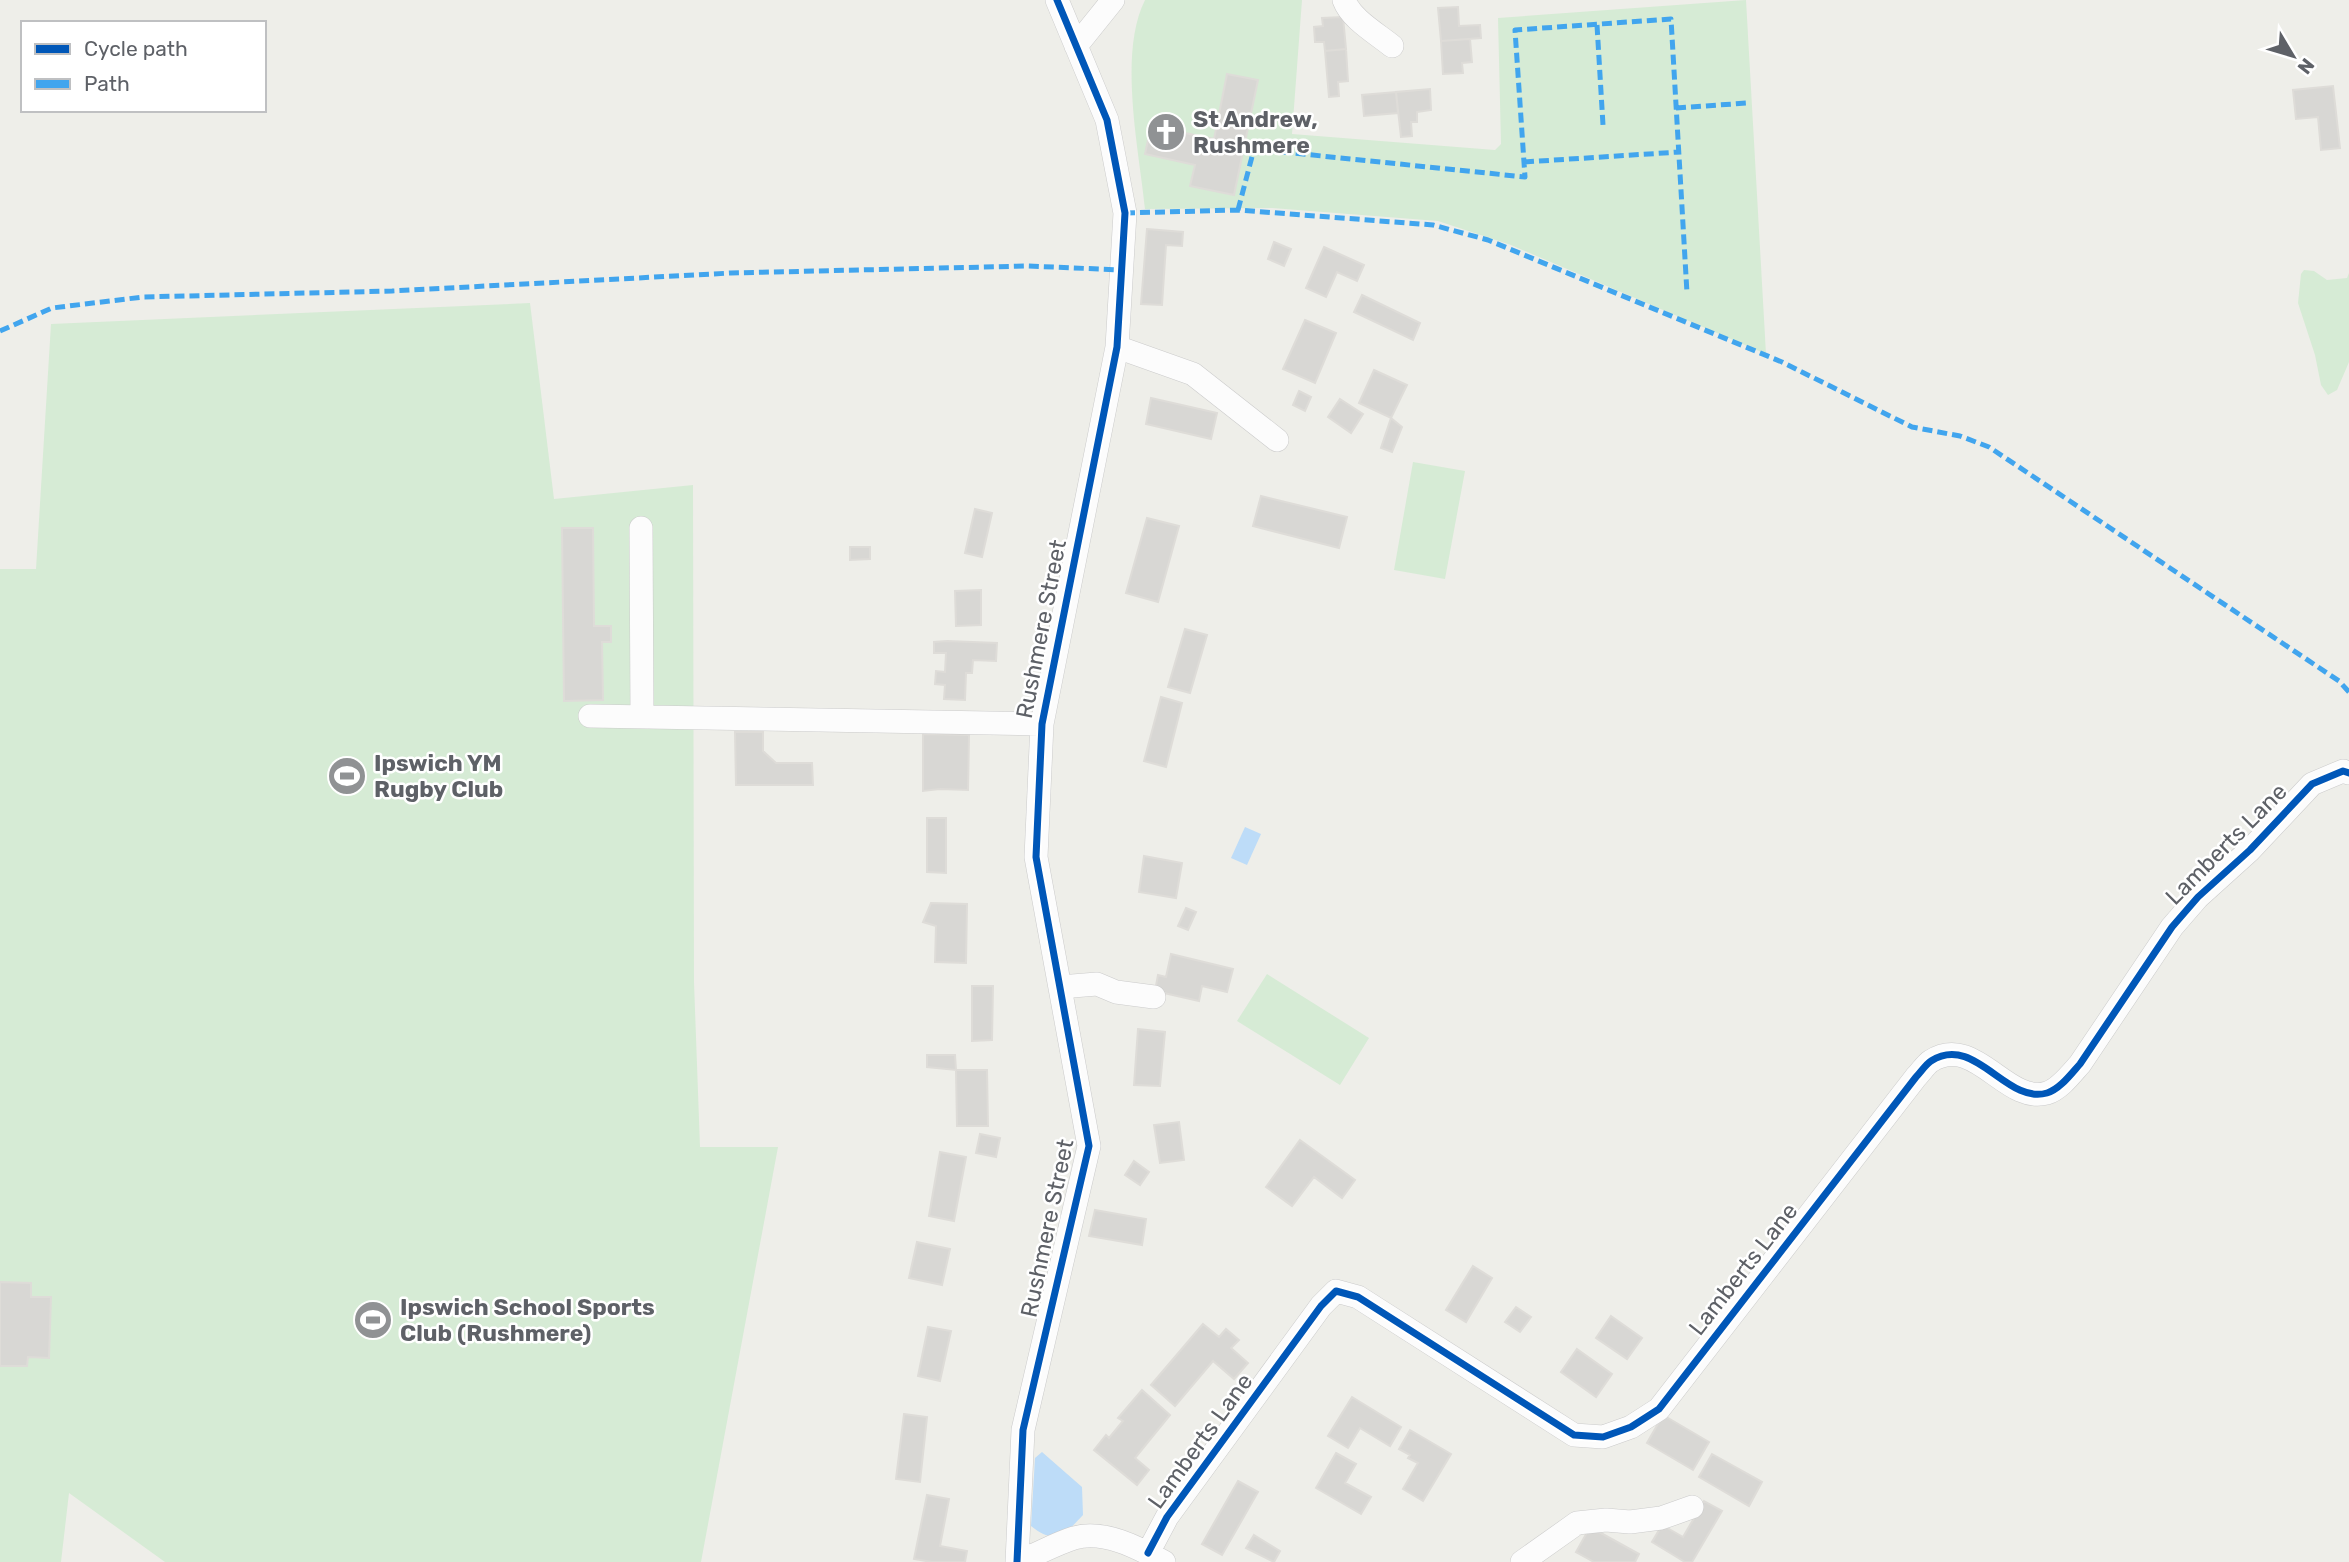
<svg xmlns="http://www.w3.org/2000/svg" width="2349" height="1562" viewBox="0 0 2349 1562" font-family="Rubik,sans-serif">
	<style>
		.green { fill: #d6ebd5 }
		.water { fill: #bddcf8 }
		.building { fill: #d8d7d4; stroke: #dedcd8; stroke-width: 2 }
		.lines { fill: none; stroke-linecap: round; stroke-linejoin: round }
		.minor-casing { stroke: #cbcbcb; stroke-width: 24 }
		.minor { stroke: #fcfcfc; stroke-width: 23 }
		.quiet { stroke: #41a5ee; stroke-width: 5; stroke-dasharray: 10 5; stroke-linecap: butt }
		.cycleway-casing { stroke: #fff; stroke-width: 11 }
		.cycleway { stroke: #0057b8; stroke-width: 7 }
		.labels { text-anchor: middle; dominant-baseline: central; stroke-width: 5; stroke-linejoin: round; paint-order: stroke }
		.poi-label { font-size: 23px; font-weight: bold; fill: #5e6167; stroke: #fff; text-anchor: start }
		.street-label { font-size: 23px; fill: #5e6167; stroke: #fff }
	</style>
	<rect width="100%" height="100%" fill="#eeeee9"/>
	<path class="green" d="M 1145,0 L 1302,0 L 1292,134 L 1495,150 L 1501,144 L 1498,18 L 1746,0 L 1766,354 L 1511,245 L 1438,221 L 1272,208 L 1145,209 C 1139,149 1118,54 1145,0 Z
		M 2304,270 L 2314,271 L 2327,280 L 2347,278 L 2349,273 L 2349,362 L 2337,390 L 2328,395 L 2321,385 L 2315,355 L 2298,303 L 2301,274 Z
		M 530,303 L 554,499 L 693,485 L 694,982 L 700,1147 L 778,1147 L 701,1562 L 165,1562 L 69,1493 L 61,1562 L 0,1562 L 0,569 L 36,569 L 51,324 Z
		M 1413,462 L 1465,471 L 1445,579 L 1394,570 Z
		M 1267,974 L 1369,1038 L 1340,1085 L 1237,1021 Z"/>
	<path class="water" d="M 1245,827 L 1261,834 L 1247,865 L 1231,858 Z
		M 1042,1452 L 1082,1487 L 1083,1515 C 1065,1534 1056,1546 1031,1526 L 1035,1458 Z"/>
	<path class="building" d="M 1458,7 L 1459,26 L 1480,25 L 1481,38 L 1441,41 L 1438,8 Z
		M 1343,17 L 1346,49 L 1325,51 L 1324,42 L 1315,42 L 1314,27 L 1323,26 L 1322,18 Z
		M 1470,39 L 1472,62 L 1462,63 L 1463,73 L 1443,74 L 1441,41 Z
		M 1346,49 L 1348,81 L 1338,82 L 1339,96 L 1329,97 L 1325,51 Z
		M 1227,74 L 1258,80 L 1234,195 L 1190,186 L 1195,165 L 1145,154 L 1151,126 L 1214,139 Z
		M 2333,86 L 2340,148 L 2321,150 L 2318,117 L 2296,119 L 2293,90 Z
		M 1430,89 L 1431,110 L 1417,112 L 1417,122 L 1411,122 L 1412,136 L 1401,137 L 1396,92 Z
		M 1396,92 L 1398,113 L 1364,116 L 1362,95 Z
		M 1147,229 L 1183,232 L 1182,246 L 1166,245 L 1162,305 L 1141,304 Z
		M 1274,242 L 1291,249 L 1284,266 L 1268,259 Z
		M 1324,247 L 1364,265 L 1357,281 L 1337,272 L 1326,297 L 1306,288 Z
		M 1362,295 L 1420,323 L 1413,340 L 1354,312 Z
		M 1305,320 L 1336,333 L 1315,383 L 1283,369 Z
		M 1374,370 L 1407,385 L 1391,418 L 1359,403 Z
		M 1299,391 L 1311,397 L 1305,411 L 1293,405 Z
		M 1151,398 L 1217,413 L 1211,439 L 1146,424 Z
		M 1340,399 L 1363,414 L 1351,433 L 1328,417 Z
		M 1391,418 L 1402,427 L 1392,452 L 1381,448 Z
		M 1261,496 L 1347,517 L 1339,548 L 1253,526 Z
		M 975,509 L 992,513 L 982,557 L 965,553 Z
		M 1147,518 L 1179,526 L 1158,602 L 1126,593 Z
		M 562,528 L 593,528 L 594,626 L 611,626 L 611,642 L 602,642 L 603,700 L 564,701 Z
		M 850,547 L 870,547 L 870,559 L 850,560 Z
		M 981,590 L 981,625 L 956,626 L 955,591 Z
		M 1185,629 L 1207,635 L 1190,693 L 1168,687 Z
		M 947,641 L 997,643 L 996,661 L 973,660 L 972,673 L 966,673 L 965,700 L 944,699 L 945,685 L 935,684 L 936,671 L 945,672 L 946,653 L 934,653 L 934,642 Z
		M 1161,697 L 1182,703 L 1166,767 L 1144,761 Z
		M 735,732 L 763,732 L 763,751 L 776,763 L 812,763 L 813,785 L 736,785 Z
		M 923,734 L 969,735 L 968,790 L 940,789 L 923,791 Z
		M 927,818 L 946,818 L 946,873 L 927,872 Z
		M 1144,856 L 1182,863 L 1176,898 L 1139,892 Z
		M 931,903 L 967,904 L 966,963 L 935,962 L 936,926 L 923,922 Z
		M 1186,908 L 1196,912 L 1188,930 L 1178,926 Z
		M 1171,954 L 1233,969 L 1227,992 L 1202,986 L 1199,1001 L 1155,991 L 1158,975 L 1166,977 Z
		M 972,986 L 993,986 L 992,1040 L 972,1041 Z
		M 1138,1029 L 1165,1032 L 1160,1086 L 1134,1085 Z
		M 927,1055 L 955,1055 L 956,1070 L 927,1067 Z
		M 956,1070 L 987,1070 L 988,1126 L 957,1126 Z
		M 1179,1122 L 1184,1160 L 1160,1163 L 1154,1125 Z
		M 980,1134 L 1000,1138 L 996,1157 L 976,1153 Z
		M 1300,1140 L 1355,1180 L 1342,1198 L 1314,1177 L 1292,1206 L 1266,1187 Z
		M 940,1152 L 966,1157 L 954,1221 L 929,1216 Z
		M 1134,1161 L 1149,1172 L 1140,1185 L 1125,1175 Z
		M 1095,1210 L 1146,1219 L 1142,1245 L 1089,1236 Z
		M 917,1242 L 950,1249 L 942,1285 L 909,1278 Z
		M 1473,1266 L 1492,1278 L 1466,1322 L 1446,1310 Z
		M 0,1282 L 31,1283 L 31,1297 L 51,1297 L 49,1358 L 28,1357 L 27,1366 L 0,1366 Z
		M 1516,1307 L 1531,1317 L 1520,1332 L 1505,1322 Z
		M 1611,1316 L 1642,1338 L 1627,1359 L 1596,1338 Z
		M 1203,1324 L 1219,1337 L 1226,1329 L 1239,1340 L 1231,1348 L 1248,1363 L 1234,1379 L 1213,1361 L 1175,1406 L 1151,1385 Z
		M 928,1327 L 951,1331 L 940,1381 L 918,1376 Z
		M 1577,1349 L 1612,1374 L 1596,1397 L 1561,1372 Z
		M 1142,1390 L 1170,1415 L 1135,1458 L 1149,1470 L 1137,1485 L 1094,1450 L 1106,1435 L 1109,1438 L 1123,1421 L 1118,1418 Z
		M 1352,1397 L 1401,1427 L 1390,1446 L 1360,1428 L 1348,1448 L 1328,1436 Z
		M 904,1414 L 927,1417 L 920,1482 L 896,1479 Z
		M 1663,1415 L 1709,1442 L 1693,1470 L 1647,1443 Z
		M 1410,1430 L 1451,1454 L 1423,1501 L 1403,1489 L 1418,1463 L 1408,1458 L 1410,1455 L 1399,1449 Z
		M 1336,1453 L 1356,1464 L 1345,1483 L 1371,1497 L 1361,1514 L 1316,1488 Z
		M 1712,1454 L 1762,1482 L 1749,1506 L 1699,1477 Z
		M 1238,1481 L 1258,1492 L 1222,1555 L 1202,1544 Z
		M 927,1495 L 949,1499 L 940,1546 L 967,1551 L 965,1562 L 932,1562 L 914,1559 Z
		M 1704,1501 L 1722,1511 L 1692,1562 L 1685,1562 L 1652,1542 L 1662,1525 L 1683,1537 Z
		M 1590,1527 L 1639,1554 L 1635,1562 L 1594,1562 L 1576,1552 Z
		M 1254,1535 L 1280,1551 L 1274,1562 L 1246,1548 Z"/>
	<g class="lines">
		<defs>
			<path id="minor" d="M 1344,0 C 1351,19 1376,33 1392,46
				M 1076,46 L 1113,0
				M 1117,347 L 1193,374 L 1277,440
				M 641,528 L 642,716
				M 590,716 L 1042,724
				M 1060,987 L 1097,984 L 1116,992 L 1154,997
				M 1148,1553 L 1167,1517 L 1321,1306 L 1336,1291 L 1358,1297 L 1574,1435 L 1603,1437 L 1631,1427 L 1659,1409 L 1916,1077 C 1921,1072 1926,1064 1931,1061 C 1975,1033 2006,1105 2047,1093 C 2060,1089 2071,1074 2080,1064 L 2172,927 L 2198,897 L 2250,850 L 2312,784 L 2343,771 L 2349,773
				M 1017,1562 L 1023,1430 L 1089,1146 L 1036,857 L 1042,724 L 1117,347 L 1125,213 L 1107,120 L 1057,0
				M 1017,1562 C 1036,1555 1055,1544 1074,1538 C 1103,1529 1139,1548 1164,1562
				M 1522,1562 L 1577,1523 L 1606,1520 L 1630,1522 L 1661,1518 L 1692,1507"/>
		</defs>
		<use href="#minor" class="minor-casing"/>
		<use href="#minor" class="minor"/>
		<path class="quiet" d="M 1597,25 L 1603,125
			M 1676,108 L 1747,103
			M 1524,162 L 1679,152
			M 1238,210 L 1254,149 L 1525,177 L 1515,30 L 1671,19 L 1687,293
			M 1125,213 L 1238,210 L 1433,225 L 1488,240 L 1782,362 L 1912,427 L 1960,436 L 1989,447 L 2339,681 L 2349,692
			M 0,331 L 52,308 L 143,297 L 392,291 L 731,273 L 1028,266 L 1122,270"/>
		<defs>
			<path id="cycleway" d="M 1148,1553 L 1167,1517 L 1321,1306 L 1336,1291 L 1358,1297 L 1574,1435 L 1603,1437 L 1631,1427 L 1659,1409 L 1916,1077 C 1921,1072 1926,1064 1931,1061 C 1975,1033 2006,1105 2047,1093 C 2060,1089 2071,1074 2080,1064 L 2172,927 L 2198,897 L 2250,850 L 2312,784 L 2343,771 L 2349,773
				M 1017,1562 L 1023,1430 L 1089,1146 L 1036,857 L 1042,724 L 1117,347 L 1125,213 L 1107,120 L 1057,0"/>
		</defs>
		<use href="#cycleway" class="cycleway-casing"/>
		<use href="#cycleway" class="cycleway"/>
	</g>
	<defs>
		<symbol id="church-disc" viewBox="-11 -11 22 22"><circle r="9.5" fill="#909294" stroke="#fff"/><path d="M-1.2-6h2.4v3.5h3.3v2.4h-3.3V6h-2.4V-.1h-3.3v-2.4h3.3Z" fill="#fff"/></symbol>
		<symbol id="stadium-disc" viewBox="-11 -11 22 22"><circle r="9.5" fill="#909294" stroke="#fff"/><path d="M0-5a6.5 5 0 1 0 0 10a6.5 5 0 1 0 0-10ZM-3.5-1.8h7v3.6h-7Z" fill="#fff"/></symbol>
	</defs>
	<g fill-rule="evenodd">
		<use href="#church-disc" x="1144" y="110" width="44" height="44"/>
		<use href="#stadium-disc" x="325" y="754" width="44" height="44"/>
		<use href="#stadium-disc" x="351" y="1298" width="44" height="44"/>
	</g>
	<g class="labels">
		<g class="poi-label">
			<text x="1193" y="119">St Andrew,<tspan x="1193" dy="26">Rushmere</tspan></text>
			<text x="374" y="763">Ipswich YM<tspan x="374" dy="26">Rugby Club</tspan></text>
			<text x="400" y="1307">Ipswich School Sports<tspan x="400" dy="26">Club (Rushmere)</tspan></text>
		</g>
		<g class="street-label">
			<text transform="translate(1041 629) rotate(-79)">Rushmere Street</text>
			<text transform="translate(2226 844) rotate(-45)">Lamberts Lane</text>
			<text transform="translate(1047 1228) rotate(-78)">Rushmere Street</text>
			<text transform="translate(1743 1269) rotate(-52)">Lamberts Lane</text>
			<text transform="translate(1200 1441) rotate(-54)">Lamberts Lane</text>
		</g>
	</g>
	<rect x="21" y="21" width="245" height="91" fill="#ffffff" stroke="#bfc0c2" stroke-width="2"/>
	<rect x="35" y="44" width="35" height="10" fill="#0057b8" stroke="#bfc0c2" stroke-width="2"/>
	<text x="84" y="56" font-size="21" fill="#5e6167">Cycle path</text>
	<rect x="35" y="79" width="35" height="10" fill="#41a5ee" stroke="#bfc0c2" stroke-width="2"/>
	<text x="84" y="91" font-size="21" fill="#5e6167">Path</text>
	<g transform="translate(2293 56) rotate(128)" stroke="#ffffff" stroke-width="5" paint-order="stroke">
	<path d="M0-5L12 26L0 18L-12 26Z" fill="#5e6167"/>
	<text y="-10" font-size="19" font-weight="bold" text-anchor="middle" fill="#5e6167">N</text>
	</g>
</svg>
